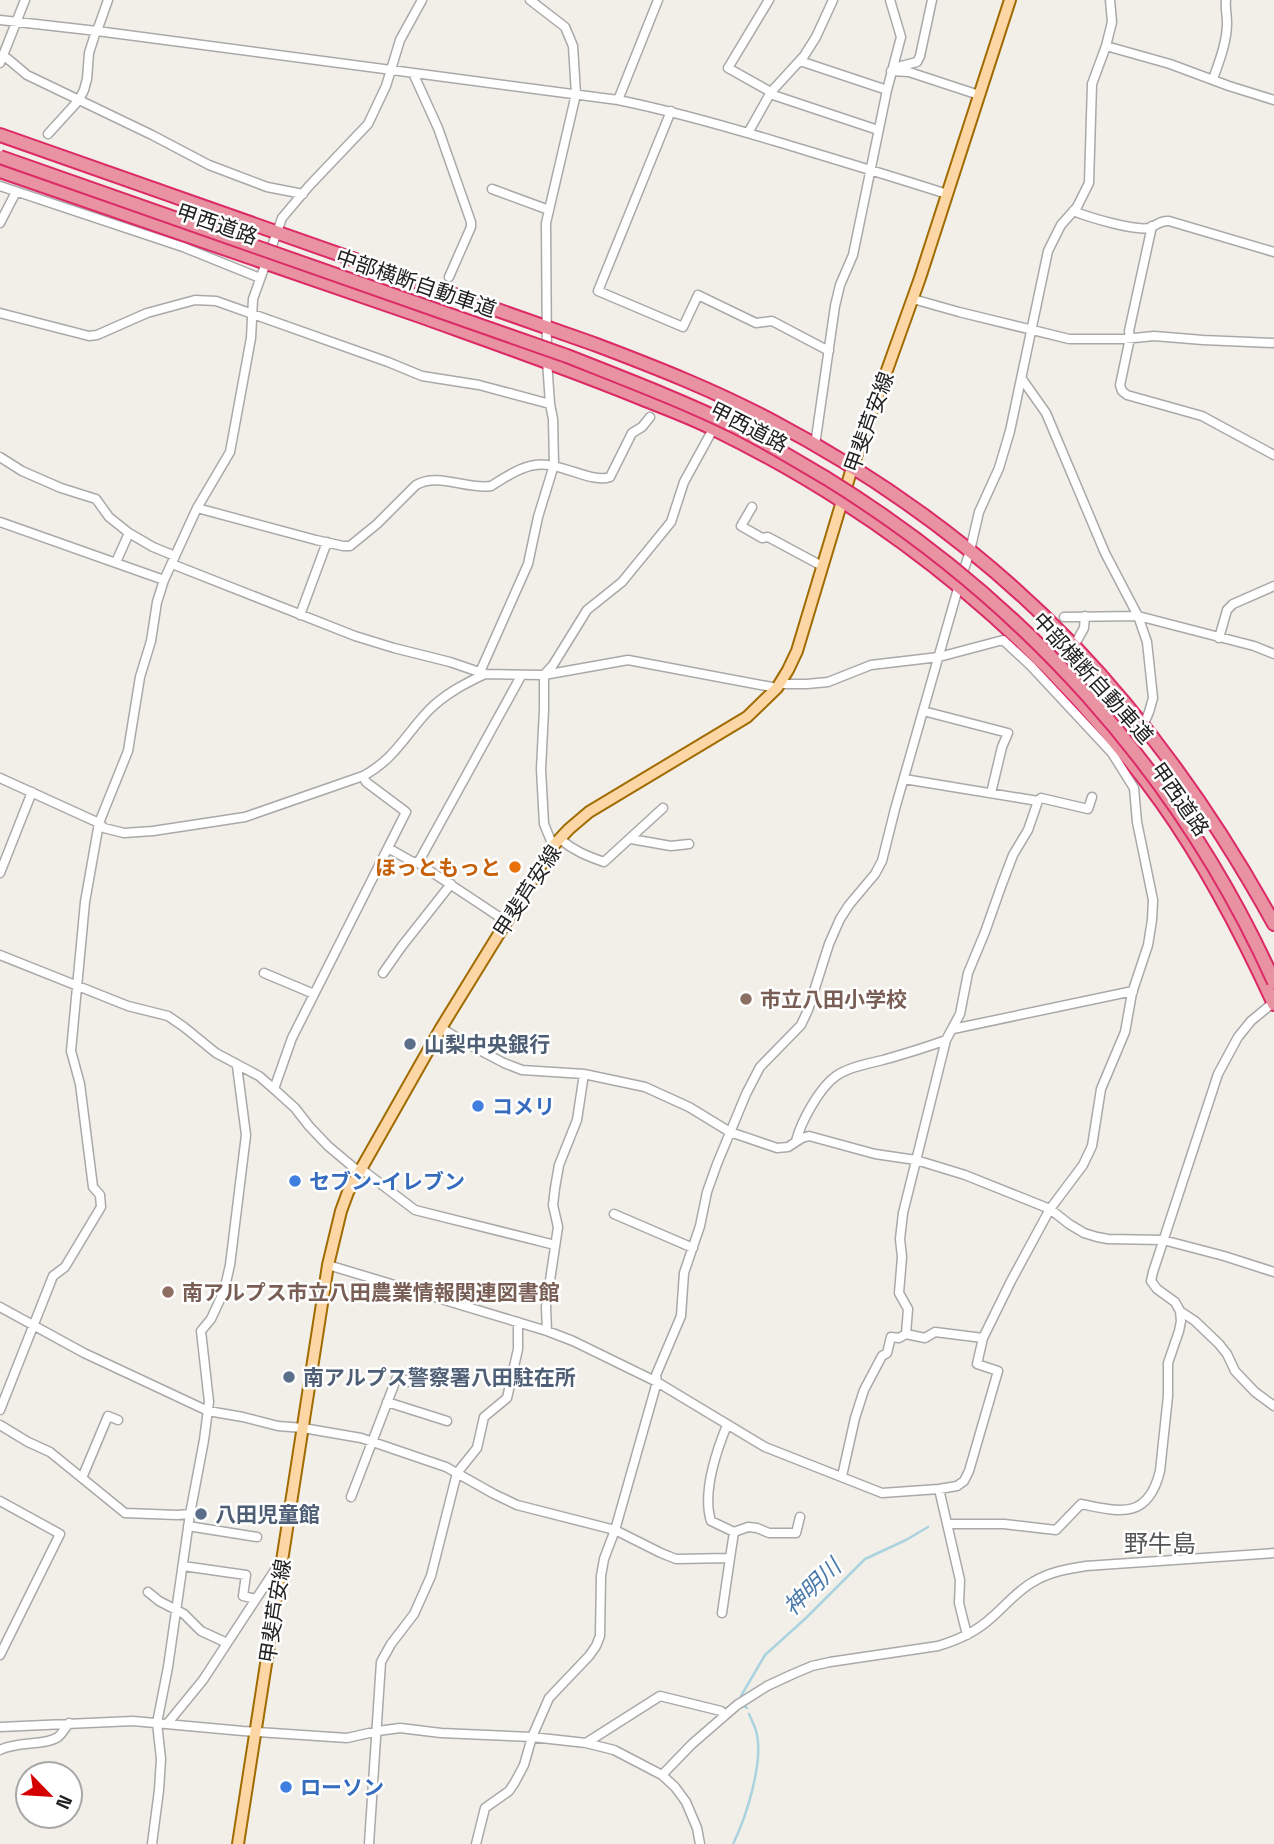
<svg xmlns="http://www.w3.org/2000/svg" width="1274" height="1844" viewBox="0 0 1274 1844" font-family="'Space Grotesk','Noto Sans JP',sans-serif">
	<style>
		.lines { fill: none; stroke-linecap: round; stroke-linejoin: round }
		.stream { stroke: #aad3df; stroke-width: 2.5 }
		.minor-casing { stroke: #a9a9a9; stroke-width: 11 }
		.major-casing { stroke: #a06b00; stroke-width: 14 }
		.highway-casing { stroke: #dc2a67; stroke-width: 16 }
		.minor { stroke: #fff; stroke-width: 8 }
		.major { stroke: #fcd6a4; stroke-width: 10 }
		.highway { stroke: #e892a2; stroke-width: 12 }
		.highway-bridge-casing { stroke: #dc2a67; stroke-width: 16; stroke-linecap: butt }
		.highway-bridge { stroke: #e892a2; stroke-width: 12 }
		.food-dot { fill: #e8710a; stroke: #fff; stroke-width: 2.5 }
		.education-dot { fill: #8d6e63; stroke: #fff; stroke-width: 2.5 }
		.service-dot { fill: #5c6f8a; stroke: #fff; stroke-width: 2.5 }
		.shop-dot { fill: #3f7fe0; stroke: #fff; stroke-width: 2.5 }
		.labels { text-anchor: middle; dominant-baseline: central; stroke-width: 5; stroke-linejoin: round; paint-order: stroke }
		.street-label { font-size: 21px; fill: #222; stroke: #fff }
		.food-label { font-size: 21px; font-weight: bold; fill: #c56008; stroke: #fff; text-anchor: end }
		.education-label { font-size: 21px; font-weight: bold; fill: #785e54; stroke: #fff; text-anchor: start }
		.service-label { font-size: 21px; font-weight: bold; fill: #4e5e75; stroke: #fff; text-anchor: start }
		.shop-label { font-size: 21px; font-weight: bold; fill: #366cbe; stroke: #fff; text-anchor: start }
		.water-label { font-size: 23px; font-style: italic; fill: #4a7aab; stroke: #fff }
		.quarter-label { font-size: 24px; fill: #555; stroke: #fff }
	</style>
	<rect width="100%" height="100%" fill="#f2efe9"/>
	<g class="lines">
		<path class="stream" d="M 741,1696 L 765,1655 L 806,1618 L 865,1559 L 906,1540 L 928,1527
			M 744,1706 L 747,1708
			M 733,1844 C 746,1818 763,1764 757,1735 C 756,1728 752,1721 749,1714"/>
		<defs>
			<path id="minor" d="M 769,0 L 728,68 L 771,92
				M 0,20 L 97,31 L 618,100 C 672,111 725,126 778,142 C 834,159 891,176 947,194
				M 97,31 L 108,0
				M 1106,46 L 1170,64 L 1229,86 L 1274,100
				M 3,56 L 8,59 L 27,75 L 152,135 L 209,165 L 267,187 L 303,194
				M 800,61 L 887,90
				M 0,63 L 25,0
				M 891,71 L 909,72 L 979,95
				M 896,71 L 901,66 L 917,62 L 920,56 L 932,0
				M 413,73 L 438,128 L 471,222 L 471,227 L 449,277
				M 1213,79 C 1219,62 1227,42 1227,23 C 1227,15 1225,8 1226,0
				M 770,94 L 878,130
				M 618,100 L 658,0
				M 671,111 L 598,291 L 683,327 L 698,295 L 756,323 L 772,321 L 829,351
				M 748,133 L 771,92 L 804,56 L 816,37 L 833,0
				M 48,134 L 79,100 L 84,90 L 87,79 L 89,53 L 96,31
				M 0,186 L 183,247 L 260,278
				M 492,189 L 549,210
				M 1073,211 C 1088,217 1134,231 1149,228 C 1157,226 1159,220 1169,221 L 1274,252
				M 0,223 L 16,192
				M 1152,226 L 1129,331 L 1130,338 L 1120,385 L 1122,391 L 1127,395 L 1202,416 L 1274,455
				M 913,299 L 959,312 L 1069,339 L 1124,339 L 1154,336 L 1203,340 L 1274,343
				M 0,313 L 89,336 L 97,335 L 147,313 L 195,300 L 216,301 L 388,362 L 422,376 L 479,385 L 550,404
				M 1022,379 L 1046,413 L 1105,553 L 1138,616 L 1147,642 L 1153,698 L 1149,712 L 1143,726 L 1122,744
				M 815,445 L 835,306 L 840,285 L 853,255 L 887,90 L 901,37 L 890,0
				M 0,457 L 22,471 L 61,488 L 96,499 L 109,517 L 129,533 L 153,547 L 175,556
				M 752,507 L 741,526 L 762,538 L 768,537 L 822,566
				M 197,508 L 316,540 L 343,546 L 350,546 L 377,524 L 416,485 C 438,472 467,490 491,486 C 504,478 520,467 535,465 C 559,461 592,484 610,477 L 632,433 L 642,427 L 650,417
				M 0,522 L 164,580
				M 116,562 L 129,533
				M 172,564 L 355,636 L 394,648 L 450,662 L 485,674 L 544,675 L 628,660 L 777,688
				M 300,615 L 327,542
				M 1064,617 L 1138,616 L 1254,646 L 1274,654
				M 1219,638 L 1227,610 L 1233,604 L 1274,586
				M 1074,646 L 1084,628 L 1085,616
				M 480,672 L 528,564 L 538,517 L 554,465 L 553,419 L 550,404 L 547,361 L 546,223 L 576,94 L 573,46 L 565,27 L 530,0
				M 923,711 L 1008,733 L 1002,747 L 991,793
				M 0,778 L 99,823 L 104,828 L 124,833 L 153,831 L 245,817 L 363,776 C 395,759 405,735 429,710 C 445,694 464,684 485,674
				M 904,779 L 1038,801
				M 560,839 C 574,851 587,856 604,862 L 663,808
				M 631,839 L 671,846 L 689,844
				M 553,846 L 544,824 L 541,769 L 544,710 L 544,675 L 553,665 L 587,610 L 622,582 L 671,522 L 684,482 L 729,400
				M 388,848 L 411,861 L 418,863 L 507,922
				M 418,863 L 521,676
				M 0,873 L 32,792
				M 0,955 L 128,1006 L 168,1016 L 184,1027 L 216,1053 L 259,1076 L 274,1089 L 295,1108 L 309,1126 L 328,1146 L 359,1172
				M 264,973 L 314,994
				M 383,973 L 402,946 L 451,884
				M 1274,1002 L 1251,1021 L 1238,1037 L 1218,1074 L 1153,1272 L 1151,1281 L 1157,1289 L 1175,1302 L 1180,1311 L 1195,1321 L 1219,1344 L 1227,1354 L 1235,1371 L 1255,1392 L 1274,1406
				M 441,1028 L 464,1042 L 504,1063 L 522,1070 L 584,1074 L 645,1087 L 689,1107 L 730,1132 L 777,1148 L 788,1147 L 802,1138 L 809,1136 L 875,1154 L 916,1160 L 965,1175 L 1050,1209 L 1069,1224 L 1084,1233 L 1097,1237 L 1108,1239 L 1163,1240 L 1224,1256 L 1274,1272
				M 953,1029 L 1133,991
				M 274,1089 L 292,1038 L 406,812 L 366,782 L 363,776
				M 796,1141 C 801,1122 819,1088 836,1076 C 849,1067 867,1064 883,1060 C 904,1054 925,1048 946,1040
				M 360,1168 L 415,1210 L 555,1245
				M 614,1214 L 693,1248
				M 328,1265 L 547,1331 L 573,1341 L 657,1382 L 765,1447 L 882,1493 L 939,1489 L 957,1486 L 964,1481 L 969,1471 L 998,1371 L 977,1364 L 983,1338 L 1011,1281 L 1050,1209 L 1083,1165 L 1092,1146 L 1101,1089 L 1125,1032 L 1132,993 L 1148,945 L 1152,920 L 1153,900 L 1137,822 L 1134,788 L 1112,753 L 1031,666 L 1003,640 L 939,657 L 871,665 L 828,682 L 807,684 L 779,684
				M 0,1307 L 84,1353 L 208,1411 L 243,1417 L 278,1426 L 303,1428 L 361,1438 L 446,1467 L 494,1494 L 517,1505 L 615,1530 L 661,1553 L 676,1559 L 730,1558 L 734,1532 L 711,1521 C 702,1493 716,1452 727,1425
				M 547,1331 L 546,1307 L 558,1227 L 553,1205 L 555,1188 L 559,1165 L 577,1120 L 584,1074
				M 906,1334 L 908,1309 L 899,1293 L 902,1257 L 900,1239 L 903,1213 L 946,1040 L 960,1014 L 968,973 L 985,932 L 1002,884 L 1013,855 L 1028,830 L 1038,801 L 1041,798 L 1088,809 L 1092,797
				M 387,1402 L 447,1421
				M 0,1410 L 53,1276 L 65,1267 L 101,1207 L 100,1195 L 93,1187 L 80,1084 L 71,1051 L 85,902 L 99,823 L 128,751 L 140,677 L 151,641 L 157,602 L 164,580 L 197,508 L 230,452 L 251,338 L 253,299 L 282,218 L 309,186 L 368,124 L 386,86 L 400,40 L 422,0
				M 0,1425 L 28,1442 L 50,1452 L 125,1513 L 177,1515 L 190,1514
				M 842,1476 L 855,1418 L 864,1390 L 882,1356 L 887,1353 L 891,1337 L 899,1338 L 906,1334 L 925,1338 L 935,1332 L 983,1338
				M 82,1478 L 108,1416 L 118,1420
				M 939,1489 L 960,1580 L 959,1603 L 967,1635
				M 351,1497 L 397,1377 L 415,1384
				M 0,1501 L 60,1534 L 0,1655
				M 947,1524 L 1004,1524 L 1056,1530 L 1081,1504 C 1120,1512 1148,1520 1160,1471 L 1168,1396 L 1168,1363 L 1179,1331 L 1181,1321 L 1180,1311
				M 188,1526 L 257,1537
				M 734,1532 L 748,1527 L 757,1528 L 769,1533 L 796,1533 L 800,1517
				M 183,1566 L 246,1575 L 243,1596 L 256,1599
				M 148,1592 L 159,1601 L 184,1614 L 201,1631 L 227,1643
				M 722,1613 L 730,1558
				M 167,1724 L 203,1680 L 275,1570 L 281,1572
				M 0,1727 L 133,1721 L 243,1731 L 347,1738 L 378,1731 L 400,1728 L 441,1733 L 532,1737 L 586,1743 L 614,1750 L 662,1775 L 675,1787 L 686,1802 L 697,1828 L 700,1844
				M 586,1743 L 660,1696 L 721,1711 L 725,1715
				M 0,1750 C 17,1741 45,1746 58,1737 C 62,1734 66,1727 69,1723
				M 662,1775 L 692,1744 L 737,1705 L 767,1686 L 793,1674 L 812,1666 L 830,1662 L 938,1646 C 958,1640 976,1632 991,1618 C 1005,1606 1017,1591 1033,1582 C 1049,1572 1067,1569 1086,1566 L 1274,1553
				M 152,1844 L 159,1790 L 161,1759 L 157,1723 L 168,1667 L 190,1514 L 204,1440 L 209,1402 L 201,1331 L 211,1319 L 224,1291 L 230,1265 L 246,1135 L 237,1066
				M 369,1844 L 381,1662 L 391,1644 L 414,1614 L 431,1576 L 457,1473 L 477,1448 L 484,1417 L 507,1398 L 518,1349 L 518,1322
				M 476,1844 L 485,1808 L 509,1791 L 515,1782 L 524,1765 L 532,1737 L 549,1698 L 589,1656 L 596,1646 L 600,1636 L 601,1576 L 604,1559 L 615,1530 L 657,1382 L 656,1375 L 681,1316 L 684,1273 L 700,1226 L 707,1192 L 717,1164 L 746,1094 L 760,1067 L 801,1025 L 808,1010 L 829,944 L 840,919 L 849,905 L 875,874 L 882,861 L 895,809 L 959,585 L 970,551 L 979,512 L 999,468 L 1010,431 L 1048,251 L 1061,225 L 1077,207 L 1089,183 L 1092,84 L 1106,46 L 1112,22 L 1110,0"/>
			<path id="major" d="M 238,1844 L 328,1265 L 341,1211 L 348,1192 L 441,1028 L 553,846 L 569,829 L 589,812 L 747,717 L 777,688 L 788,670 L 797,651 L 852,468 L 920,278 L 1010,0"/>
			<path id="highway" d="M 0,135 L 594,344 C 655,367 716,391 774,422 C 884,480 987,556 1074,646 C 1153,729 1219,824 1274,924
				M 0,171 C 140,218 280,267 420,316 C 495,343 570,369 643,399 C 668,409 693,418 716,430 C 893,517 1047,643 1162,803 C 1206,865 1242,934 1274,1004"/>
		</defs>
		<use href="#minor" class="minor-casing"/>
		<use href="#major" class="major-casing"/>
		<use href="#highway" class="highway-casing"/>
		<use href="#minor" class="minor"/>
		<use href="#major" class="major"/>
		<use href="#highway" class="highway"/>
		<defs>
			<path id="highway-bridge" d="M 0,157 L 567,356 C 625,379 683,401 738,428 C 768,443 797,461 826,478 C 1022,599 1179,771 1274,982"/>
		</defs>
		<use href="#highway-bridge" class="highway-bridge-casing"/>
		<use href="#highway-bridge" class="highway-bridge"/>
	</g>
	<circle class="food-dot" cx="515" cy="867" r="7"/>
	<g class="education-dot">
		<circle cx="746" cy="999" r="7"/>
		<circle cx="168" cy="1292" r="7"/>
	</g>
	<g class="service-dot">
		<circle cx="410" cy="1044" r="7"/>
		<circle cx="289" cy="1377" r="7"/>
		<circle cx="201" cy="1514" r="7"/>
	</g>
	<g class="shop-dot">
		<circle cx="478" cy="1106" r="7"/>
		<circle cx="295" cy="1181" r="7"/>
		<circle cx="286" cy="1787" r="7"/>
	</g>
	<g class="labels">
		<g class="street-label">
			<text transform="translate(217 224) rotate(19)">甲西道路</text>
			<text transform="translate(416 283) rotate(19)">中部横断自動車道</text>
			<text transform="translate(869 422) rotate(-70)">甲斐芦安線</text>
			<text transform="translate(749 427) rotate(27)">甲西道路</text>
			<text transform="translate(1093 678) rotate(48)">中部横断自動車道</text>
			<text transform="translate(1180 799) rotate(55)">甲西道路</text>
			<text transform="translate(527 891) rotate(-57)">甲斐芦安線</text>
			<text transform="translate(275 1611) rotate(-81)">甲斐芦安線</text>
		</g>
		<g class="food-label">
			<text x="501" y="867">ほっともっと</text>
		</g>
		<g class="education-label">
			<text x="760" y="999">市立八田小学校</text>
			<text x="182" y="1292">南アルプス市立八田農業情報関連図書館</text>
		</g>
		<g class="service-label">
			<text x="424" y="1044">山梨中央銀行</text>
			<text x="303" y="1377">南アルプス警察署八田駐在所</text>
			<text x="215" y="1514">八田児童館</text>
		</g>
		<g class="shop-label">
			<text x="492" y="1106">コメリ</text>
			<text x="309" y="1181">セブン-イレブン</text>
			<text x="300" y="1787">ローソン</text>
		</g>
		<g class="water-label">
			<text transform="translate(812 1587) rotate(-44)">神明川</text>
		</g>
		<g class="quarter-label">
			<text x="1160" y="1543">野牛島</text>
		</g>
	</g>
	<g transform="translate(49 1795) rotate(115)"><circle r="33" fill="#ffffff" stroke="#a7a7a7" stroke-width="2"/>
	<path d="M0-5L12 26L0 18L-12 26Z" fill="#d40000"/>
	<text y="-10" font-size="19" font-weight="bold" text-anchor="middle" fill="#222222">N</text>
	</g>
</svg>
